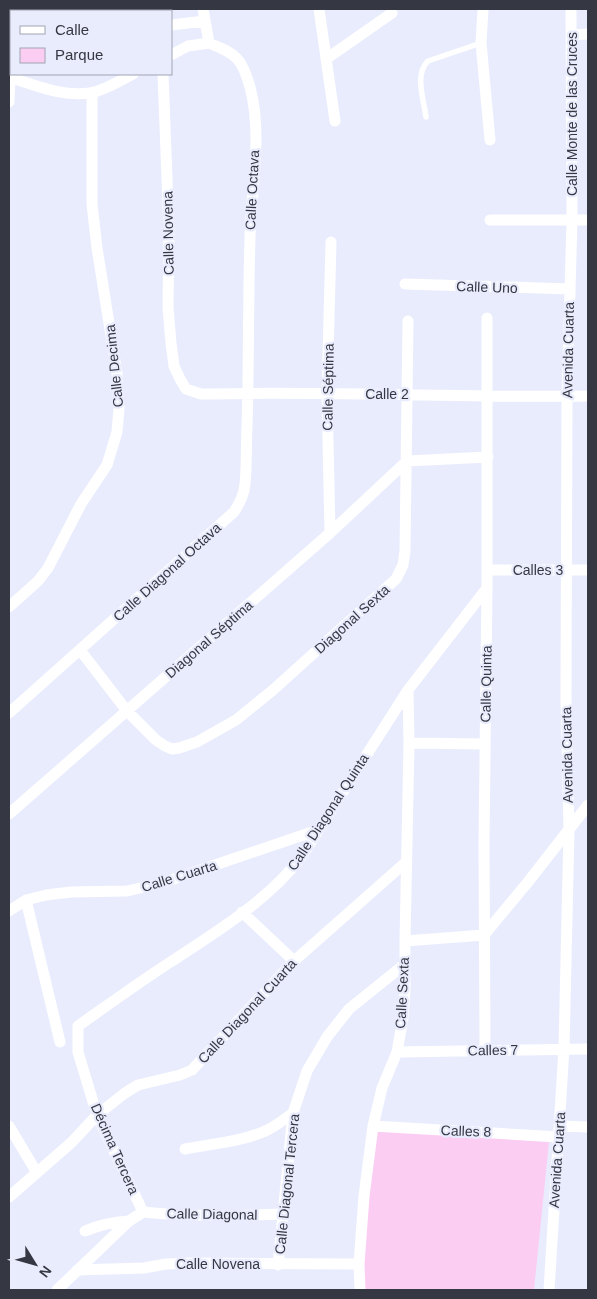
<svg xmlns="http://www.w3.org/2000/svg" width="597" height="1299" viewBox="0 0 597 1299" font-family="Helvetica,sans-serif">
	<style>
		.green { fill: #fccdf3 }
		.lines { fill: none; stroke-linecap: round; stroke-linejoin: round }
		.service { stroke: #fff; stroke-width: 5.5 }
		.minor { stroke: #fff; stroke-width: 11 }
		.labels { text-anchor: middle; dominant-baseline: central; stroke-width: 4.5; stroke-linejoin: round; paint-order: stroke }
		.street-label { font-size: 14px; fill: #353742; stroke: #e9ecfd }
	</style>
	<rect width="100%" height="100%" fill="#e9ecfd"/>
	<path class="green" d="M 375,1129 L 549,1142 L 534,1290 L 361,1290 Z"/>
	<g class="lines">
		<path class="service" d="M 426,117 C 424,100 414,74 428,61 L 481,43"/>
		<path class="minor" d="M 60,9 L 60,11
			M 159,9 L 160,11
			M 319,9 L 335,121
			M 483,9 L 481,43 L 490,140
			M 171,25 L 205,21
			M 572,35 L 588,34
			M 171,55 L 188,46 L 209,43
			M 326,59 L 392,13
			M 163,74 L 169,231 L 168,308 L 171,343 L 174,366 L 180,379 L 186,389 L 201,394 C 330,391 459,398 588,396
			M 9,77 C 35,85 62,97 90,93 C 103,91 121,80 133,74
			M 9,102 L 10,78
			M 490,220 L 588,220
			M 405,284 L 570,289
			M 330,533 L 327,394 L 331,242
			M 487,570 L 588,570
			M 9,607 L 38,581 L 48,568 L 81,504 L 107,465 L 117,432 L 119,409 L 117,373 L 97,248 L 92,204 L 92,93
			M 80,650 L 127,711 L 156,740 L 165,746 L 172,749 L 179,748 L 197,742 L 236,720 L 273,690 L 396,579 L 403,565 L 405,551 L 408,321
			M 9,713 L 234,512 C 240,502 244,495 245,484 C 247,465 246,446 247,427 C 249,364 248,301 250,238 C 251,189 263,136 250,87 C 242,58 236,54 209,43 L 203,9
			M 409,743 L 485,744
			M 9,814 L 330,533 L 407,461 L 488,457
			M 26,900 L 60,1042
			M 9,911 L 26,900 L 46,895 L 71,892 L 127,891 L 162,883 L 318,830
			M 242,912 L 294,961
			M 405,941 L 484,935 L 528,882 L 588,805
			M 485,1051 L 484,843 L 487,588 L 487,318
			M 397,1052 L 588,1049
			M 9,1126 L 37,1173
			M 373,1126 L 559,1137
			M 560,1126 L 588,1127
			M 185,1149 C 210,1144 239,1142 263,1132 C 274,1128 283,1120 293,1113
			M 9,1197 L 72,1142 L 97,1115 L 125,1093 L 138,1085 L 180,1075 L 192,1070 L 294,961 L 406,862
			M 143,1212 L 97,1115 L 78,1052 L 78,1026 C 108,1005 138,983 169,963 C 215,933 269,900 302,856 L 408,690 L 487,588
			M 143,1212 C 190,1217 235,1216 282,1214
			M 85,1231 C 99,1225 113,1222 129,1221
			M 278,1265 L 293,1113 L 307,1071 L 327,1037 L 349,1009 L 405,964
			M 77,1270 L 144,1268 L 166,1264 L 187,1263 L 359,1264
			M 57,1290 L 129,1221 L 143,1212
			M 360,1290 L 359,1264 L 364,1196 L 373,1126 L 382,1088 L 397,1052 L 403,1018 L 405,989 L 405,941 L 409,743 L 408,690
			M 549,1290 L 564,1048 L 569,830 L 566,699 L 567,397 L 572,220 L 571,9"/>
	</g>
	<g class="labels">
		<g class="street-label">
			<text transform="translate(572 114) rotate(-90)">Calle Monte de las Cruces</text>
			<text transform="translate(252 190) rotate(-87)">Calle Octava</text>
			<text transform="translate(168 233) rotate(-91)">Calle Novena</text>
			<text transform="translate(487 287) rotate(2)">Calle Uno</text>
			<text transform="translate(568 350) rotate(-89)">Avenida Cuarta</text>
			<text transform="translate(114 366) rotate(-96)">Calle Decima</text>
			<text transform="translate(328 387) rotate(-89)">Calle Séptima</text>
			<text x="387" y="394">Calle 2</text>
			<text x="538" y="570">Calles 3</text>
			<text transform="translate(167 572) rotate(-42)">Calle Diagonal Octava</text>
			<text transform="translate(352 619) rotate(-42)">Diagonal Sexta</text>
			<text transform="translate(209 639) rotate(-41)">Diagonal Séptima</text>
			<text transform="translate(486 684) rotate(-89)">Calle Quinta</text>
			<text transform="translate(567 755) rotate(-91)">Avenida Cuarta</text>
			<text transform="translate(328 812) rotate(-57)">Calle Diagonal Quinta</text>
			<text transform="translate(179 876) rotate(-17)">Calle Cuarta</text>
			<text transform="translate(402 993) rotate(-87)">Calle Sexta</text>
			<text transform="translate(247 1011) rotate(-47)">Calle Diagonal Cuarta</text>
			<text transform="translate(493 1050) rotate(-1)">Calles 7</text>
			<text transform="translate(466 1131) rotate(2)">Calles 8</text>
			<text transform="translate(115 1149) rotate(66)">Décima Tercera</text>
			<text transform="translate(557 1160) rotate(-86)">Avenida Cuarta</text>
			<text transform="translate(287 1184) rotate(-84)">Calle Diagonal Tercera</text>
			<text transform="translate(212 1214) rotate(1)">Calle Diagonal</text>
			<text x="218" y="1264">Calle Novena</text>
		</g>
	</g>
	<rect width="597" height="1299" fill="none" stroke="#353742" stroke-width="20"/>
	<rect x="10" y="10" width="162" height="65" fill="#e9ecfd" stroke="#a1a4b2"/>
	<rect x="20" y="26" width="25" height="8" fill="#ffffff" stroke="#a1a4b2"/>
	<text x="55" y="35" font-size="15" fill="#353742">Calle</text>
	<rect x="20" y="48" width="25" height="15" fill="#fccdf3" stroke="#a1a4b2"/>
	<text x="55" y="60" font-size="15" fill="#353742">Parque</text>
	<g transform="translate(35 1264) rotate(127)" stroke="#e9ecfd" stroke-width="4" paint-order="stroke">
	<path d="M0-4L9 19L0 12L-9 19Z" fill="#353742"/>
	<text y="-8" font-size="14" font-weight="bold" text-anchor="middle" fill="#353742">N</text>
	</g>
</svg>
